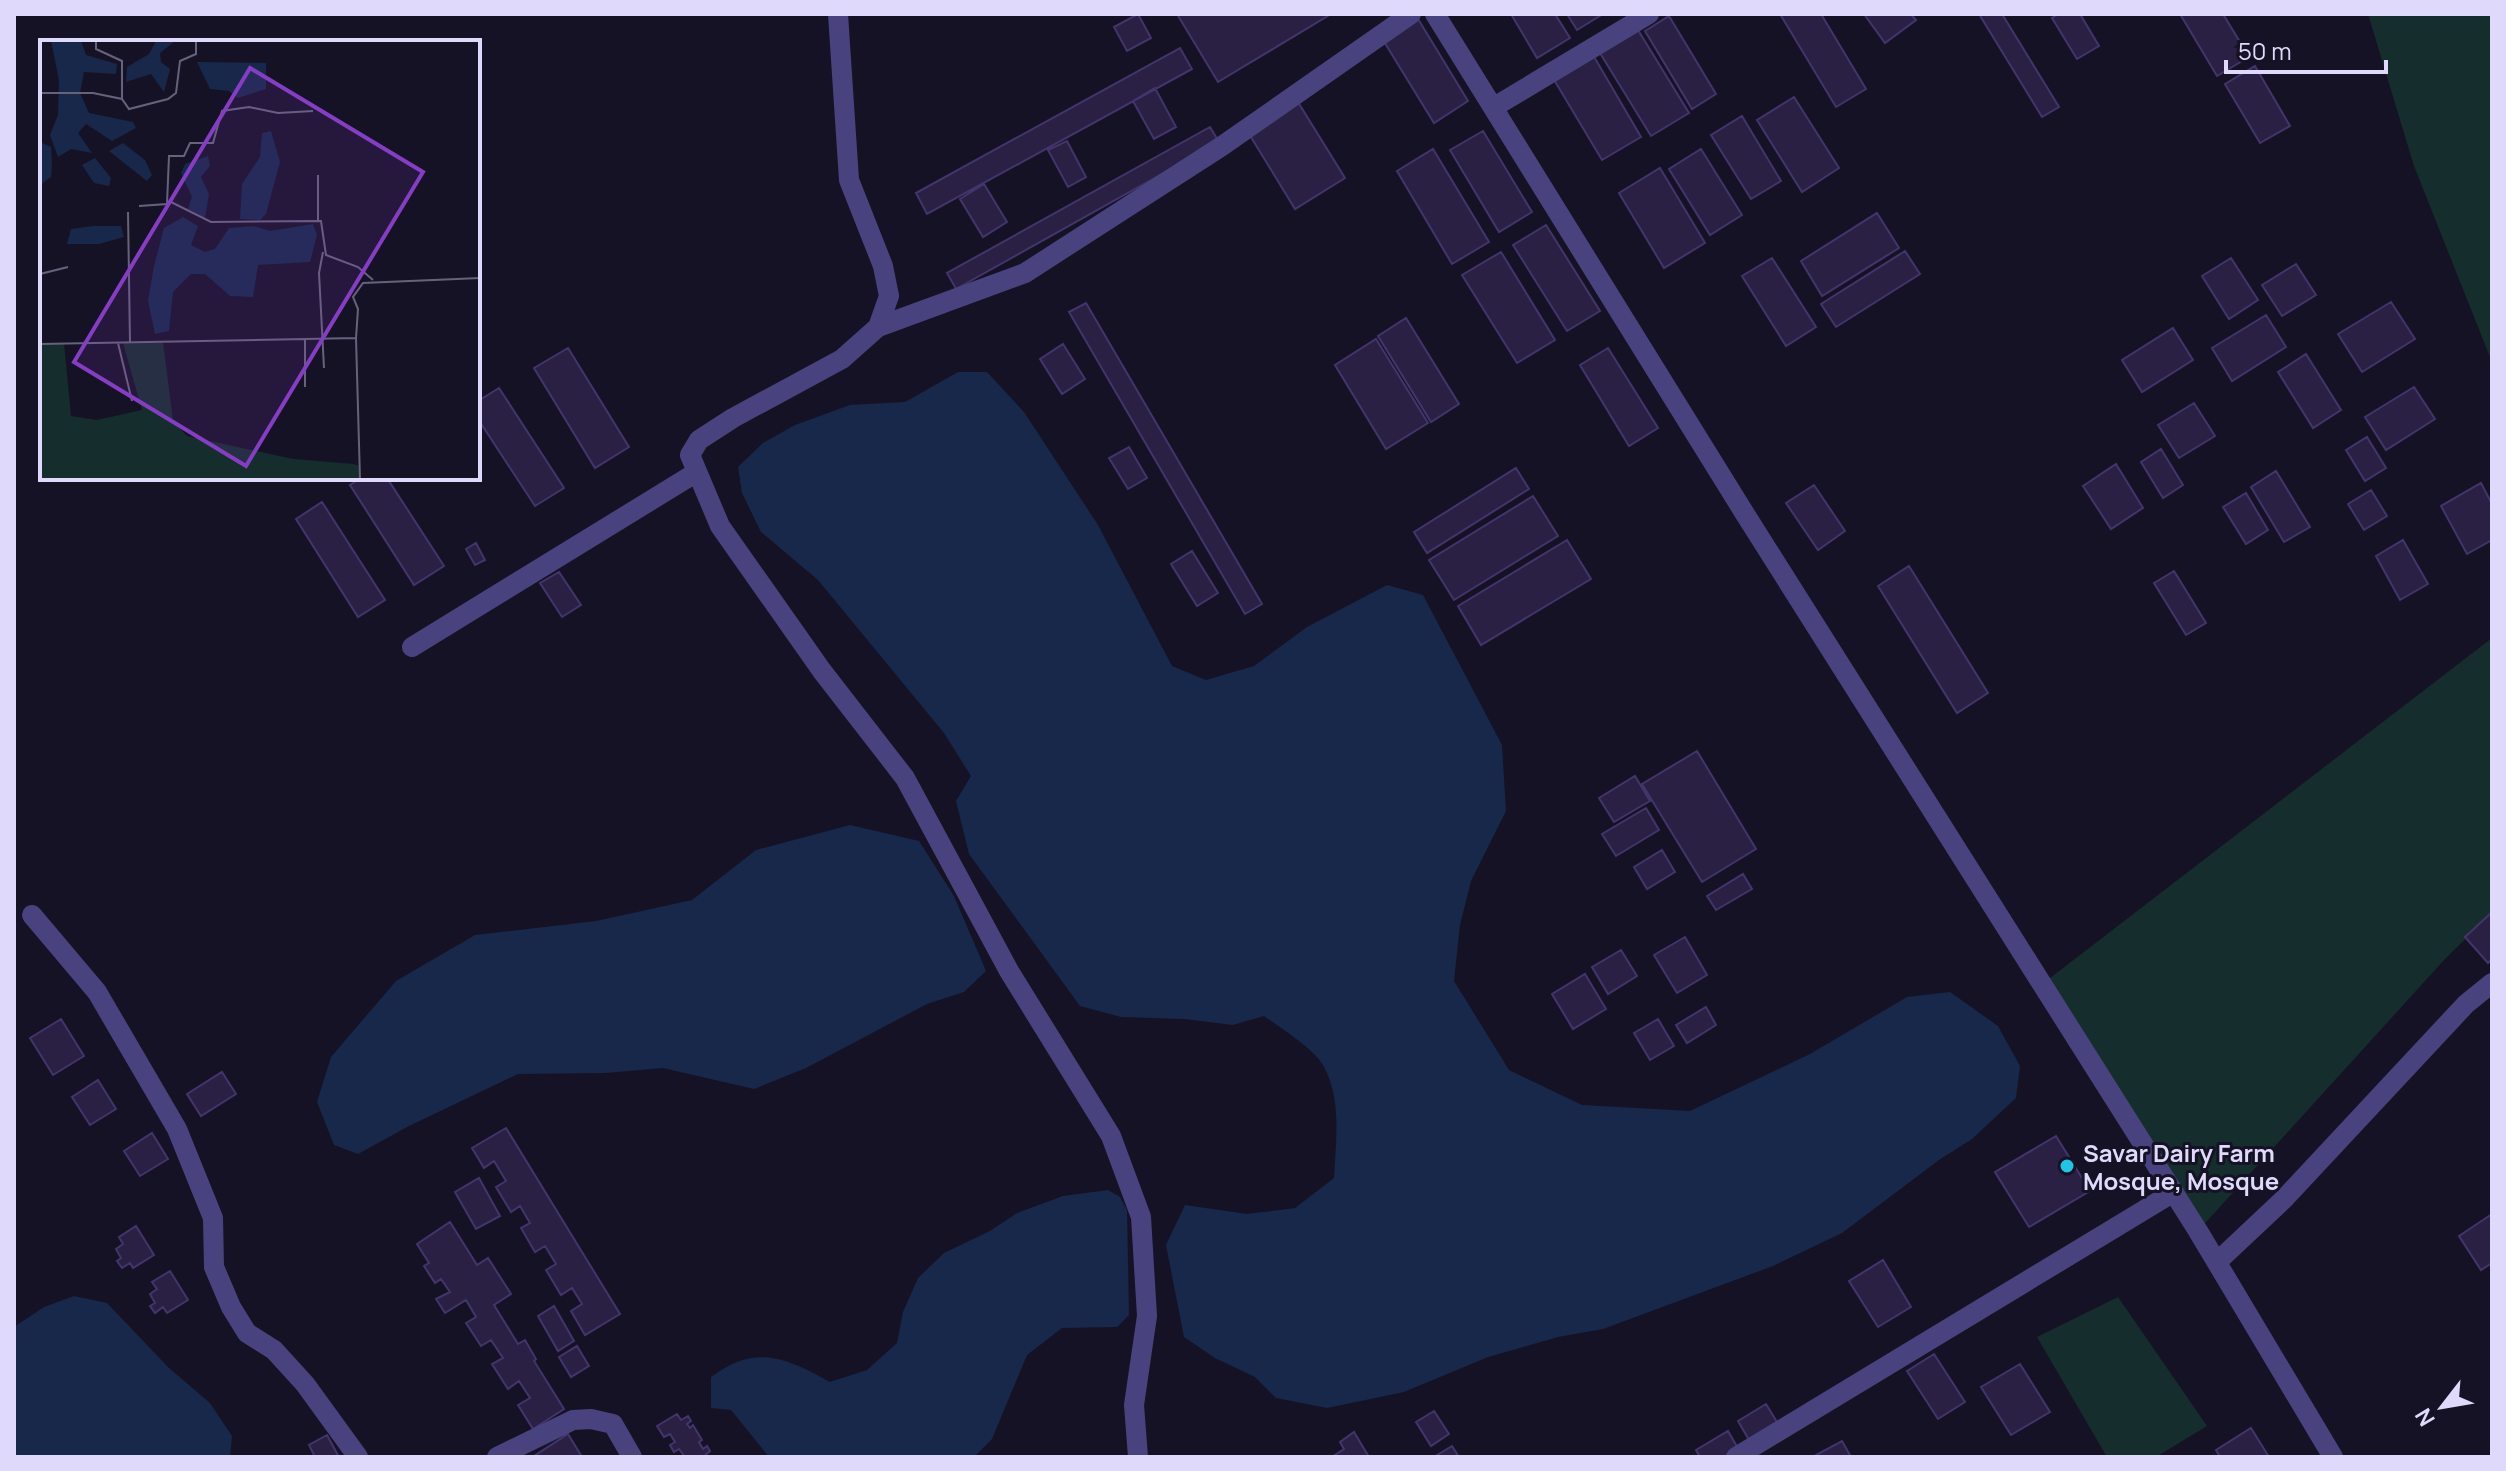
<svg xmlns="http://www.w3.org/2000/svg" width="2506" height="1471" viewBox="0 0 2506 1471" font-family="Manrope,sans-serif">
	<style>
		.green { fill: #162d2e }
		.water { fill: #17284a }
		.building { fill: #292043; stroke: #43356c; stroke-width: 2 }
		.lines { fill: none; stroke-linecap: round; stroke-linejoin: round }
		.minor { stroke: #48437e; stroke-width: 20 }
		.poi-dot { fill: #1dc6e4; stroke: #161225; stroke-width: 3 }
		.labels { text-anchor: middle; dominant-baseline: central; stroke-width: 6; stroke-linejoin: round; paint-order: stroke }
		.poi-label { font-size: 24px; font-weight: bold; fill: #dfdafb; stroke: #161225; text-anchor: start }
		.inset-road { fill: none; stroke: #66627b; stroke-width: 2 }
		.view { fill: #853dc5; fill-opacity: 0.15; stroke: #853dc5; stroke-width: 4 }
		.inset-edge { fill: none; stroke: #dfdafb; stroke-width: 4 }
	</style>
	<rect width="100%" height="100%" fill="#161225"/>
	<path class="green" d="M 2368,14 L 2492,14 L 2492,362 L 2414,166 Z
		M 2492,638 L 2492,913 L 2444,960 L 2198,1231 L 2041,985 Z
		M 2118,1297 L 2207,1426 L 2156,1457 L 2107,1457 L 2037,1337 Z"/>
	<path class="water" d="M 958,372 L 987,372 L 1024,412 L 1098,525 L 1172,666 L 1206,680 L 1254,666 L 1307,627 L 1387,585 L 1423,595 L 1502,745 L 1506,811 L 1471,881 L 1460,925 L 1454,981 L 1509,1070 L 1582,1105 L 1690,1111 L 1810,1054 L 1907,997 L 1950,992 L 1998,1026 L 2020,1066 L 2016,1098 L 1972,1139 L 1939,1160 L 1842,1233 L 1773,1266 L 1603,1329 L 1558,1337 L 1488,1357 L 1404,1392 L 1327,1408 L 1276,1398 L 1255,1377 L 1215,1358 L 1184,1337 L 1166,1245 L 1185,1205 L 1247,1214 L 1295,1208 L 1334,1178 C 1336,1141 1342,1098 1323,1065 C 1313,1048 1281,1028 1264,1016 L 1233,1025 L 1184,1019 L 1121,1017 L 1080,1006 L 969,854 L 956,801 L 971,776 L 944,733 L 818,580 L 761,532 L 742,493 L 738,467 L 763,443 L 795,425 L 850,405 L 905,402 Z
		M 850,825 L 919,841 L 954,896 L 986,971 L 964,992 L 927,1004 L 806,1068 L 754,1089 L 663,1068 L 605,1073 L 518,1074 L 409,1126 L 358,1154 L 334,1145 L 317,1102 L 331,1057 L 396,981 L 475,935 L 596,921 L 692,900 L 756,850 Z
		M 1108,1190 L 1120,1197 L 1127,1210 L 1129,1315 L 1117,1327 L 1062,1328 L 1027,1355 L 992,1439 L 974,1457 L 769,1457 L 731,1410 L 711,1408 L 711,1377 C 756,1343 787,1358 830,1382 L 867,1370 L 897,1343 L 903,1312 L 918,1278 L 944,1253 L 990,1231 L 1017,1213 L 1063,1196 Z
		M 74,1296 L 107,1303 L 169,1368 L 210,1403 L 232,1436 L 230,1457 L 14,1457 L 14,1327 L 44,1307 Z"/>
	<path class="building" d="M 1138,14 L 1151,38 L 1127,51 L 1114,27 Z
		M 1177,14 L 1331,14 L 1218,82 Z
		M 1415,14 L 1468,101 L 1434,123 L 1380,35 Z
		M 1511,14 L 1555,14 L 1570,38 L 1537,58 Z
		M 1567,14 L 1603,14 L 1577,30 Z
		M 1780,14 L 1821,14 L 1866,89 L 1836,107 Z
		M 1864,14 L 1911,14 L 1916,20 L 1885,43 Z
		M 1979,14 L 2002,14 L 2059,107 L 2042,117 Z
		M 2058,14 L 2080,14 L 2099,46 L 2077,59 L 2052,18 Z
		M 2180,14 L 2223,14 L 2249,57 L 2217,76 Z
		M 1669,16 L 1716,94 L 1692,109 L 1645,31 Z
		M 1638,30 L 1689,113 L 1651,136 L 1600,53 Z
		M 1180,48 L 1192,69 L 927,214 L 916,193 Z
		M 1593,55 L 1641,137 L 1602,160 L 1553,78 Z
		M 2255,66 L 2290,126 L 2260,143 L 2225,84 Z
		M 1155,88 L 1176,127 L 1154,139 L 1133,101 Z
		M 1293,94 L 1345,178 L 1295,209 L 1243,124 Z
		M 1794,97 L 1839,168 L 1802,192 L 1757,120 Z
		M 1742,116 L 1781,181 L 1751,199 L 1711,135 Z
		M 1210,127 L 1219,142 L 956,289 L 947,273 Z
		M 1483,131 L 1532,212 L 1499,232 L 1450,150 Z
		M 1067,141 L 1086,177 L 1068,187 L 1048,150 Z
		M 1433,149 L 1489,242 L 1452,264 L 1397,171 Z
		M 1701,149 L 1742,215 L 1710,235 L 1669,169 Z
		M 1660,168 L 1705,243 L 1664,268 L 1619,193 Z
		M 984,184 L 1007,222 L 983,237 L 960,199 Z
		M 1877,213 L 1899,248 L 1822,296 L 1801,261 Z
		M 1546,225 L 1600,311 L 1567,331 L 1513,245 Z
		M 1905,251 L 1920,274 L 1836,327 L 1821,304 Z
		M 1501,252 L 1555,340 L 1517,363 L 1462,275 Z
		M 1772,258 L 1816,327 L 1786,346 L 1742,276 Z
		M 2231,258 L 2258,300 L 2229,319 L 2202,276 Z
		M 2296,264 L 2316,295 L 2282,316 L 2262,285 Z
		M 2391,302 L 2415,339 L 2362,372 L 2338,334 Z
		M 1086,303 L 1262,604 L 1245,614 L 1069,312 Z
		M 2266,315 L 2286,347 L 2232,381 L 2212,348 Z
		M 1406,318 L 1459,404 L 1431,422 L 1378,336 Z
		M 2173,328 L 2193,360 L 2142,392 L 2122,360 Z
		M 1376,339 L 1428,423 L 1386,449 L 1335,365 Z
		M 1063,344 L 1085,379 L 1062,394 L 1040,359 Z
		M 568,348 L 629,447 L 595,468 L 534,368 Z
		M 1608,348 L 1658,428 L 1629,446 L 1580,365 Z
		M 2306,354 L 2341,410 L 2313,428 L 2278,372 Z
		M 2414,387 L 2435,419 L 2386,450 L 2365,417 Z
		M 499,388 L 564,488 L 535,506 L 478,419 L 478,401 Z
		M 2194,403 L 2215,436 L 2179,458 L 2158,425 Z
		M 2367,437 L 2386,468 L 2365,481 L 2346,450 Z
		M 1129,447 L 1147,478 L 1128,489 L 1109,458 Z
		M 2161,449 L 2183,485 L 2163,498 L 2141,462 Z
		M 2116,464 L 2143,508 L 2111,529 L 2083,486 Z
		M 1516,468 L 1529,489 L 1427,553 L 1414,532 Z
		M 2276,471 L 2310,527 L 2284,542 L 2251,487 Z
		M 361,478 L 387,478 L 444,566 L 414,585 L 350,485 Z
		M 2481,483 L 2492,504 L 2492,540 L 2467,554 L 2441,506 Z
		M 1814,485 L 1845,531 L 1818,550 L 1786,503 Z
		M 2371,490 L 2387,516 L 2364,530 L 2348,504 Z
		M 2246,493 L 2268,530 L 2246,544 L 2223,507 Z
		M 1533,496 L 1558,536 L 1454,600 L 1429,560 Z
		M 322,502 L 385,600 L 358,617 L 296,519 Z
		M 1567,540 L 1591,579 L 1481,645 L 1458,606 Z
		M 2403,540 L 2428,584 L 2400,600 L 2376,556 Z
		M 476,543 L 485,560 L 475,565 L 466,549 Z
		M 1192,551 L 1218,593 L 1197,606 L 1171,564 Z
		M 1909,566 L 1988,693 L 1957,713 L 1878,586 Z
		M 2174,571 L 2206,623 L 2186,635 L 2154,583 Z
		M 559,572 L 581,605 L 562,617 L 540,583 Z
		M 1697,751 L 1756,849 L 1702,882 L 1642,784 Z
		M 1635,776 L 1650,801 L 1614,822 L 1599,798 Z
		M 1646,808 L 1659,830 L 1616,856 L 1602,834 Z
		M 1662,850 L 1675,872 L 1647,889 L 1634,867 Z
		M 1743,874 L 1752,889 L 1716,910 L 1707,896 Z
		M 2492,912 L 2492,959 L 2488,963 L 2465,937 Z
		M 1685,937 L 1707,975 L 1677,993 L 1654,955 Z
		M 1621,950 L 1637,976 L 1608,994 L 1592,967 Z
		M 1585,974 L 1606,1009 L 1573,1029 L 1552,994 Z
		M 1706,1007 L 1716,1025 L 1687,1043 L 1676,1025 Z
		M 61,1019 L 84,1056 L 53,1075 L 30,1038 Z
		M 1658,1019 L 1674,1046 L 1650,1060 L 1634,1033 Z
		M 222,1072 L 236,1094 L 201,1116 L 187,1094 Z
		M 98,1080 L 116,1109 L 90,1125 L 72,1097 Z
		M 506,1128 L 620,1314 L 585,1335 L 571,1311 L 582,1304 L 572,1288 L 561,1295 L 546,1270 L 556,1264 L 545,1246 L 535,1252 L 521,1228 L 530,1223 L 520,1206 L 511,1212 L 496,1187 L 506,1181 L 494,1161 L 484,1168 L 472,1148 Z
		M 152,1133 L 168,1159 L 140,1176 L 124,1151 Z
		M 2056,1136 L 2090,1191 L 2029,1227 L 1995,1172 Z
		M 479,1178 L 500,1216 L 476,1229 L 455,1192 Z
		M 2492,1214 L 2492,1263 L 2481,1270 L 2459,1236 Z
		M 450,1222 L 477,1265 L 488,1258 L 511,1294 L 494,1305 L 518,1344 L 525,1340 L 536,1359 L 534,1361 L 564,1409 L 533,1429 L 518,1405 L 530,1398 L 519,1381 L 508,1389 L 492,1364 L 503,1358 L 491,1340 L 481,1346 L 466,1323 L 476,1317 L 466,1300 L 445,1313 L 436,1299 L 450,1292 L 441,1279 L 435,1283 L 424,1266 L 429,1263 L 417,1244 Z
		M 136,1226 L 154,1255 L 133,1268 L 130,1263 L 122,1268 L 117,1261 L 121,1258 L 116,1249 L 123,1244 L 119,1237 Z
		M 1883,1260 L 1911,1307 L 1878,1327 L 1849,1281 Z
		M 170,1271 L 188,1300 L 167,1313 L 163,1307 L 155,1313 L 150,1306 L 155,1303 L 150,1294 L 157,1289 L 152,1282 Z
		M 554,1306 L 574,1341 L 558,1351 L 538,1316 Z
		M 577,1346 L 589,1366 L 571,1377 L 559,1357 Z
		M 1934,1354 L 1965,1402 L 1938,1419 L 1907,1371 Z
		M 2020,1364 L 2050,1412 L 2011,1435 L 1981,1387 Z
		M 1766,1404 L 1785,1435 L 1756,1452 L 1738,1421 Z
		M 1434,1411 L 1449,1434 L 1431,1446 L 1416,1422 Z
		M 677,1414 L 681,1420 L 688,1416 L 691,1421 L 687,1424 L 690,1428 L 693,1425 L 702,1440 L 699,1442 L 703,1449 L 707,1446 L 710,1451 L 703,1457 L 685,1457 L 679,1449 L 674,1452 L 670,1445 L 675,1442 L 670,1434 L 664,1437 L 657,1426 Z
		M 2251,1428 L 2269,1457 L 2220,1457 L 2216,1450 Z
		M 1728,1431 L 1743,1457 L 1700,1457 L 1696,1450 Z
		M 1354,1432 L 1369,1457 L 1332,1457 L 1344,1449 L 1340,1442 Z
		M 568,1434 L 582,1457 L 534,1457 L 534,1456 Z
		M 327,1435 L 339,1457 L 315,1457 L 309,1445 Z
		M 1842,1441 L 1851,1457 L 1814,1457 L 1814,1456 Z
		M 1452,1446 L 1459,1457 L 1434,1457 Z"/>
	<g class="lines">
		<path class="minor" d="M 838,14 L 849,180 L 883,266 L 889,296 L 878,327 L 842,359 L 733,418 L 699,440 L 690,455 L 720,526 L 822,671 L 905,778 L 1009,971 L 1111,1136 L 1141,1217 L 1147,1316 L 1134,1405 L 1138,1457
			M 1435,14 L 1745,514 L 2198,1231 L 2333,1457
			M 1494,107 L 1649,14
			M 878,327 L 1025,273 L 1222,146 L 1411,14
			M 412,647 L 697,472
			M 32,915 L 97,992 L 177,1129 L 213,1218 L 214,1267 L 231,1307 L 247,1333 L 274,1350 L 305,1384 L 358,1457
			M 2217,1262 L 2284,1199 L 2466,1004 L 2492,983
			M 497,1457 L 573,1420 L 591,1419 L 613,1424 L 632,1457
			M 1736,1457 L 2174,1192"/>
	</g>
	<circle class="poi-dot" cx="2067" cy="1166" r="8"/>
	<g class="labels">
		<g class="poi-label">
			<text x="2083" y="1152">Savar Dairy Farm<tspan x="2083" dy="28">Mosque, Mosque</tspan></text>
		</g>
	</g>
	<g transform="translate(40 40)">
		<rect width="440" height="440" fill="#161225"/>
		<path d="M 123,302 L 133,381 L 147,396 L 253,419 L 313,424 L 320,426 L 320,439 L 0,439 L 0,304 L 24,303 L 31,376 L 57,380 L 102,370 L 83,303 Z" fill="#162d2e"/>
		<path d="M 11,1 L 41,1 L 46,15 L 77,24 L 76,34 L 44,32 L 40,53 L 49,73 L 93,82 L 96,88 L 72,101 L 46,84 L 38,93 L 52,113 L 31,109 L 18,117 L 10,95 L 18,75 L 19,40 ZM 116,1 L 135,1 L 120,13 L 121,22 L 130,29 L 124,52 L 111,34 L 86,42 L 87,27 L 109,14 ZM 157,22 L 226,23 L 226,49 L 198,58 L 189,51 L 170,49 ZM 231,91 L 240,122 L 226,174 L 220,180 L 200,179 L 202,144 L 220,117 L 222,93 ZM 0,102 L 11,107 L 12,124 L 11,137 L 0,145 ZM 83,103 L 105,120 L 112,135 L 107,141 L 69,111 ZM 168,116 L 170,126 L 161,137 L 169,154 L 165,178 L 148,169 L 152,157 L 141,133 L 145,124 ZM 55,118 L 71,138 L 69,146 L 54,143 L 42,125 ZM 143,177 L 158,186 L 151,205 L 165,212 L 175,209 L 189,188 L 214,186 L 230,191 L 273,184 L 277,195 L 270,222 L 218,225 L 213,257 L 190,256 L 165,234 L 151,234 L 133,252 L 129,291 L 115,294 L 108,261 L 114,226 L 124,188 ZM 53,186 L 81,186 L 84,197 L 59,204 L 27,204 L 31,189 Z" fill="#17284a"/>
		<path class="inset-road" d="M 56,1 L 56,9 L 82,21 L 82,59M 0,53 L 53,53 L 82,59 L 89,69 L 128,59 L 136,53 L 140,21 L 156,14 L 156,1M 278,135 L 278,181M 129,161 L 171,182 L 281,181 L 286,215 L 318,227 L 333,240M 99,166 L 127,164 L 129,116 L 144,116 L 150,103 L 173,103 L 182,71 L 209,67 L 238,73 L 273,71M 88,172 L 90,303M 283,212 L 279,233 L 284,328M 0,234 L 28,227M 316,298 L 320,439M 265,300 L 265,347M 78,303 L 92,361M 0,304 L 316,298 L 318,269 L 313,257 L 323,243 L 440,238"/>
		<path class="view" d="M 210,28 L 383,132 L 206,426 L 34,322 Z"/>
		<rect width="440" height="440" class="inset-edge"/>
	</g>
	<rect width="2506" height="1471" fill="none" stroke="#dfdafb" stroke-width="32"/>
	<g transform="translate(2442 1407) rotate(239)" stroke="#161225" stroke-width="6" paint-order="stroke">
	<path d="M0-6L14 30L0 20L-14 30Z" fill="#dfdafb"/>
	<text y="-12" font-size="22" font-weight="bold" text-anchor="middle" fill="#dfdafb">N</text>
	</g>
	<path d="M2226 60v12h160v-12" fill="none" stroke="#dfdafb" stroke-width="4"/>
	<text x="2238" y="60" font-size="24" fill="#dfdafb" stroke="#161225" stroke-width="6" paint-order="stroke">50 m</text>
</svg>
